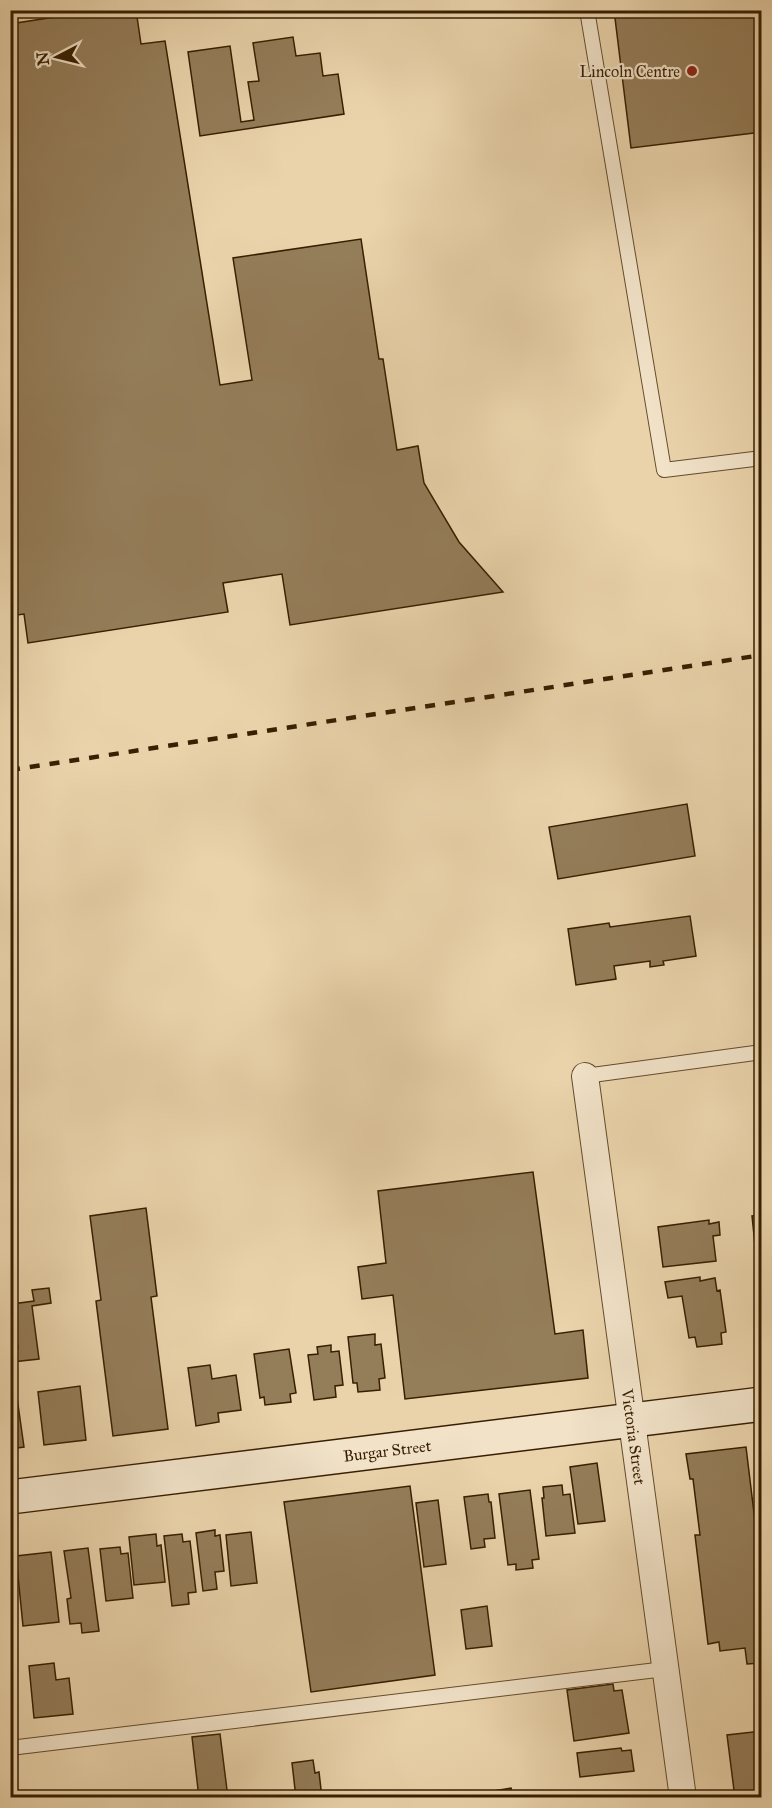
<svg xmlns="http://www.w3.org/2000/svg" width="772" height="1808" viewBox="0 0 772 1808" font-family="'IM FELL Great Primer',serif">
	<style>
		.building { fill: #947d59; stroke: #371f01; stroke-width: 1.5 }
		.lines { fill: none; stroke-linecap: round; stroke-linejoin: round }
		.lane-casing { stroke: #644c2c; stroke-width: 16 }
		.street-casing { stroke: #644c2c; stroke-width: 28 }
		.secondary-casing { stroke: #371f01; stroke-width: 36 }
		.lane { stroke: #f1e2c8; stroke-width: 14 }
		.street { stroke: #f1e2c8; stroke-width: 26 }
		.secondary { stroke: #f1e2c8; stroke-width: 33 }
		.rail { stroke: #371f01; stroke-width: 4.5; stroke-dasharray: 10 10; stroke-linecap: butt }
		.poi-dot { fill: #8f2418; stroke: #f1e2c8; stroke-width: 2 }
		.labels { text-anchor: middle; dominant-baseline: central; stroke-width: 4.5; stroke-linejoin: round; paint-order: stroke }
		.poi-label { font-size: 16px; fill: #371f01; stroke: #f1e2c8; text-anchor: end }
		.street-label { font-size: 16px; fill: #371f01; stroke: #f1e2c8 }
	</style>
	<rect width="100%" height="100%" fill="#ead3ab"/>
	<filter id="stains"><feTurbulence type="fractalNoise" baseFrequency=".00333" numOctaves="4"/><feColorMatrix values="0 0 0 0 .2 0 0 0 0 .09 0 0 0 0 .02 0 0 0 .5 -.17"/></filter>
	<radialGradient id="worn" r=".72"><stop offset=".6" stop-color="#630" stop-opacity="0"/><stop offset="1" stop-color="#630" stop-opacity=".3"/></radialGradient>
	<path class="building" d="M 100,10 L 136,10 L 141,44 L 165,41 L 220,385 L 252,380 L 233,258 L 361,239 L 379,359 L 383,359 L 397,450 L 418,446 L 424,483 L 459,542 L 503,592 L 290,625 L 282,574 L 223,583 L 228,612 L 28,643 L 24,614 L 10,616 L 10,24 Z
		M 614,10 L 762,10 L 762,132 L 631,148 Z
		M 293,37 L 296,56 L 320,53 L 323,76 L 338,74 L 344,114 L 200,136 L 188,52 L 230,46 L 241,122 L 254,120 L 248,82 L 259,81 L 253,43 Z
		M 687,804 L 695,856 L 558,879 L 549,827 Z
		M 690,916 L 696,956 L 663,961 L 664,965 L 650,967 L 650,961 L 614,966 L 616,979 L 576,985 L 568,929 L 609,923 L 610,927 Z
		M 533,1172 L 555,1334 L 583,1330 L 588,1378 L 405,1399 L 393,1295 L 362,1299 L 358,1267 L 386,1263 L 378,1191 Z
		M 146,1208 L 157,1296 L 151,1297 L 168,1429 L 113,1436 L 96,1301 L 101,1300 L 90,1216 Z
		M 762,1215 L 762,1254 L 756,1255 L 752,1216 Z
		M 709,1220 L 709,1224 L 719,1222 L 720,1235 L 713,1236 L 716,1261 L 663,1267 L 658,1227 Z
		M 700,1277 L 700,1281 L 715,1278 L 717,1291 L 720,1290 L 726,1332 L 721,1333 L 722,1344 L 697,1347 L 695,1337 L 689,1338 L 682,1296 L 668,1298 L 665,1282 Z
		M 49,1288 L 51,1303 L 32,1306 L 39,1359 L 12,1362 L 24,1447 L 10,1449 L 10,1349 L 18,1348 L 12,1304 L 34,1301 L 32,1290 Z
		M 375,1334 L 375,1345 L 381,1344 L 385,1378 L 379,1379 L 380,1390 L 358,1392 L 357,1383 L 353,1383 L 348,1337 Z
		M 331,1345 L 331,1352 L 339,1351 L 343,1385 L 335,1386 L 336,1397 L 314,1400 L 308,1355 L 318,1354 L 317,1347 Z
		M 289,1349 L 296,1393 L 290,1394 L 291,1402 L 265,1405 L 264,1397 L 260,1398 L 254,1354 Z
		M 210,1365 L 212,1379 L 236,1375 L 241,1410 L 218,1413 L 219,1422 L 196,1426 L 188,1368 Z
		M 80,1386 L 86,1440 L 44,1445 L 38,1392 Z
		M 746,1447 L 762,1579 L 762,1663 L 747,1664 L 745,1648 L 720,1651 L 719,1642 L 708,1644 L 695,1535 L 700,1535 L 693,1479 L 690,1479 L 686,1454 Z
		M 597,1463 L 605,1521 L 578,1524 L 570,1467 Z
		M 562,1485 L 563,1495 L 570,1494 L 575,1533 L 546,1536 L 542,1498 L 544,1498 L 543,1487 Z
		M 410,1486 L 435,1675 L 311,1692 L 284,1502 Z
		M 530,1490 L 539,1559 L 532,1560 L 533,1568 L 516,1570 L 516,1564 L 508,1565 L 499,1494 Z
		M 488,1494 L 489,1502 L 491,1502 L 495,1538 L 484,1539 L 485,1547 L 471,1549 L 464,1497 Z
		M 438,1500 L 446,1564 L 424,1567 L 416,1503 Z
		M 215,1530 L 215,1536 L 220,1535 L 224,1571 L 215,1572 L 217,1589 L 203,1591 L 196,1533 Z
		M 251,1532 L 257,1583 L 231,1586 L 226,1535 Z
		M 156,1534 L 157,1546 L 161,1545 L 165,1582 L 134,1585 L 129,1537 Z
		M 182,1534 L 183,1542 L 190,1541 L 196,1592 L 188,1593 L 189,1604 L 172,1606 L 164,1536 Z
		M 120,1547 L 121,1554 L 128,1553 L 133,1598 L 106,1601 L 100,1549 Z
		M 88,1548 L 99,1631 L 82,1633 L 81,1623 L 70,1624 L 67,1599 L 71,1598 L 64,1551 Z
		M 51,1552 L 59,1622 L 23,1626 L 16,1556 Z
		M 487,1606 L 492,1646 L 466,1649 L 461,1610 Z
		M 54,1663 L 56,1680 L 69,1678 L 73,1714 L 34,1718 L 29,1666 Z
		M 613,1684 L 614,1691 L 622,1690 L 629,1733 L 574,1741 L 567,1690 Z
		M 762,1731 L 762,1798 L 735,1798 L 727,1735 Z
		M 220,1734 L 228,1798 L 199,1798 L 192,1737 Z
		M 621,1748 L 622,1751 L 631,1750 L 634,1771 L 580,1777 L 577,1753 Z
		M 313,1760 L 315,1773 L 319,1772 L 322,1798 L 296,1798 L 292,1763 Z
		M 511,1788 L 513,1798 L 457,1797 Z"/>
	<g class="lines">
		<defs>
			<path id="lane" d="M 587,10 L 664,470 L 762,458
				M 585,1076 L 762,1052
				M 10,1748 L 665,1669"/>
			<g id="street">
				<path id="s1" d="M 585,1076 L 683,1798"/>
			</g>
			<g id="secondary">
				<path id="s2" d="M 10,1497 L 762,1404"/>
			</g>
		</defs>
		<use href="#lane" class="lane-casing"/>
		<use href="#street" class="street-casing"/>
		<use href="#secondary" class="secondary-casing"/>
		<use href="#lane" class="lane"/>
		<use href="#street" class="street"/>
		<use href="#secondary" class="secondary"/>
		<path class="rail" d="M 10,770 L 762,655"/>
	</g>
	<circle class="poi-dot" cx="692" cy="71" r="6"/>
	<g class="labels">
		<g class="poi-label">
			<text x="680" y="71">Lincoln Centre</text>
		</g>
		<g class="street-label">
			<text stroke="none"><textPath href="#s1" startOffset="364">Victoria Street</textPath></text>
			<text stroke="none"><textPath href="#s2" startOffset="380">Burgar Street</textPath></text>
		</g>
	</g>
	<rect width="772" height="1808" fill="none" stroke="#ead3ab" stroke-width="36"/>
	<rect x="12" y="12" width="748" height="1784" fill="none" stroke="#371f01" stroke-width="3"/>
	<rect x="18" y="18" width="736" height="1772" fill="none" stroke="#371f01" stroke-width="1.5"/>
	<g transform="translate(57 57) rotate(263)" stroke="#f1e2c8" stroke-width="4.5" paint-order="stroke">
	<path d="M0-4.5L10 22L0 15L-10 22Z" fill="#371f01"/>
	<text y="-9" font-size="16" font-weight="bold" text-anchor="middle" fill="#371f01">N</text>
	</g>
	<rect width="100%" height="100%" filter="url(#stains)"/>
	<rect width="100%" height="100%" fill="url(#worn)"/>
</svg>
